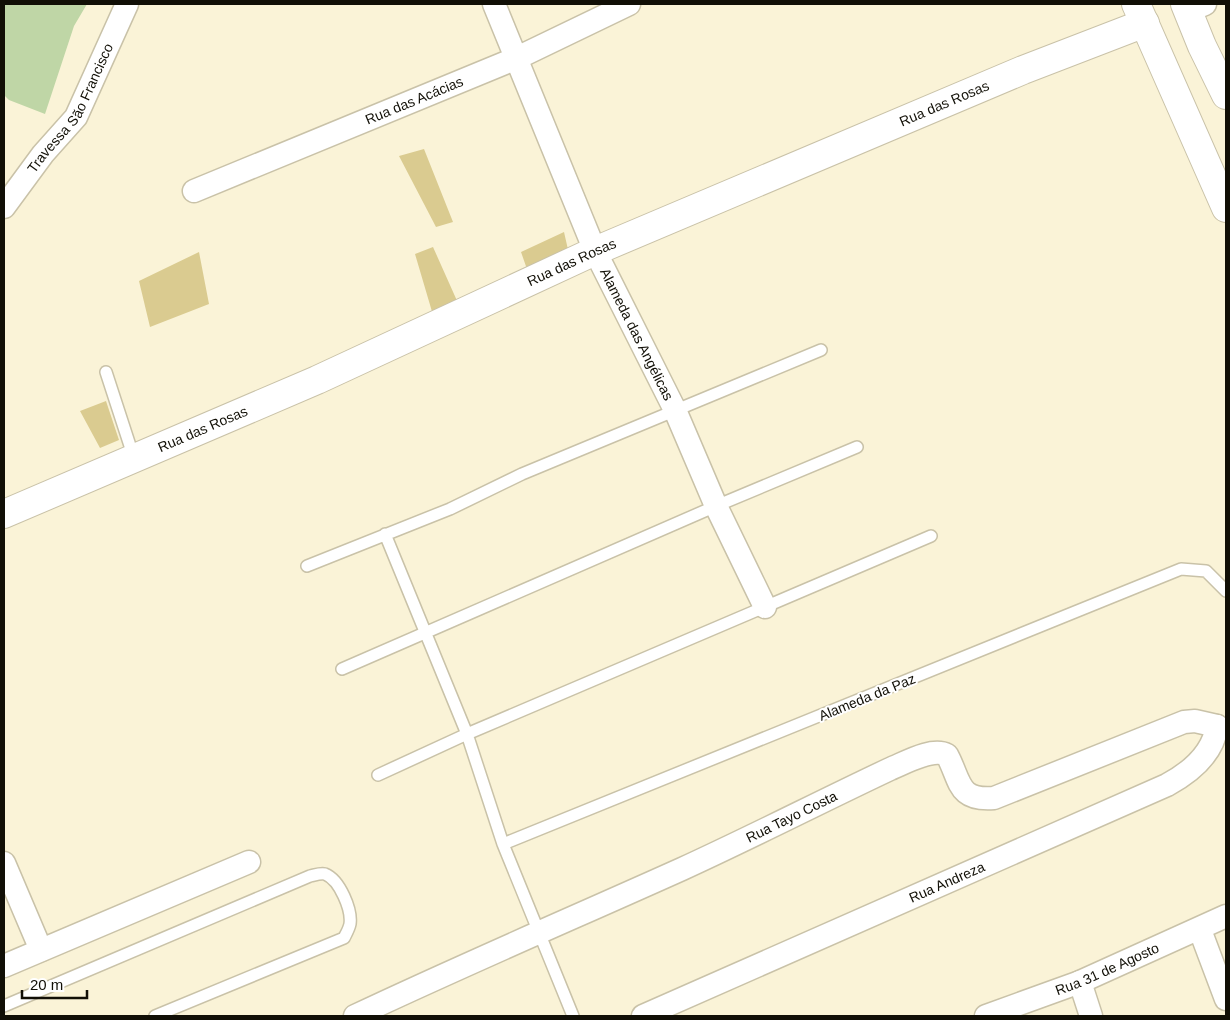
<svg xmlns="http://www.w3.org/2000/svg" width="1230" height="1020" viewBox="0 0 1230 1020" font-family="Arial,sans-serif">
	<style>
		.green { fill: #bfd6a6 }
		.building { fill: #dacb90 }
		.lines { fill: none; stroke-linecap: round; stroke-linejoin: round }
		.lane-casing { stroke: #c9c2a8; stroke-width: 14 }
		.street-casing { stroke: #c9c2a8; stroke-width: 25 }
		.secondary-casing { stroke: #c9c2a8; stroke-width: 30 }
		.lane { stroke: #fff; stroke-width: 11 }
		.street { stroke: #fff; stroke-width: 22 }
		.secondary { stroke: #fff; stroke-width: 28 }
		.labels { text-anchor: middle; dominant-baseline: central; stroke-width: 4; stroke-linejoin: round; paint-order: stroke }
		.street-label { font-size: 14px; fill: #110f06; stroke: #fff }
	</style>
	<rect width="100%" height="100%" fill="#faf3d7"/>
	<path class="green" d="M 4,4 L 87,4 L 74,26 L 45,114 L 9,100 L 4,95 Z"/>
	<path class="building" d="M 424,149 L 453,222 L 436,227 L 399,156 Z
		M 564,232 L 569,254 L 528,272 L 521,252 Z
		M 433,247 L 458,303 L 433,315 L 415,254 Z
		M 199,252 L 209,304 L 150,327 L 139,281 Z
		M 106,401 L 119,440 L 100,448 L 80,411 Z"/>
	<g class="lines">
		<defs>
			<path id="lane" d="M 106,372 L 134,458
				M 385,534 L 467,734 L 503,844 L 573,1016
				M 307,566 L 450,509 L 522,474 L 821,350
				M 342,669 L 716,506 L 857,447
				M 378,775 L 467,734 L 931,536
				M 503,844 L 1181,569 L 1206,571 L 1226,591
				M 4,1006 L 310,876 C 315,875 320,873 325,874 C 340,880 352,910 350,924 C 349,929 346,934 344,938 L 155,1016"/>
			<g id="street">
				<path id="s1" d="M 494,4 L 595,251 L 675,410 L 716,506 L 765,607"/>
				<path d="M 1188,11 L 1205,4"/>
				<path id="s2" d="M 194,191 L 517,58 L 629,4"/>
				<path id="s3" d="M 4,207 L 43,154 L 76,117 L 127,4"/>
				<path d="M 4,863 L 41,950"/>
				<path d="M 1200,930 L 1226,999"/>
				<path d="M 4,966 L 249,862"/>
				<path d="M 1080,982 L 1091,1016"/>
				<path id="s4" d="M 355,1016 C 463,965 573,918 682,869 C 752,837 820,802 890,769 C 905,763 932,747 947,755 C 961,781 957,801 994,798 L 1184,722 L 1195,721 L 1217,726"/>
				<path id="s5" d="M 643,1016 L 1167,785 C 1191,772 1213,754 1217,726"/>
				<path id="s6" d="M 986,1016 L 1080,982 L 1226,916"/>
			</g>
			<g id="secondary">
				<path d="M 1136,4 L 1226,208"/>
				<path d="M 1185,4 L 1202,46 L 1226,95"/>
				<path id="s7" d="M 4,514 L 317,380 L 595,251 L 1023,70 L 1145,23"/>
			</g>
		</defs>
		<use href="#lane" class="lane-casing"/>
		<use href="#street" class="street-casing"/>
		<use href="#secondary" class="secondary-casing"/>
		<use href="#lane" class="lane"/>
		<use href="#street" class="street"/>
		<use href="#secondary" class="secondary"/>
	</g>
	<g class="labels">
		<g class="street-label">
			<text stroke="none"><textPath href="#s2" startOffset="238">Rua das Acácias</textPath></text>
			<text stroke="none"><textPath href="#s7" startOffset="1026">Rua das Rosas</textPath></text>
			<text stroke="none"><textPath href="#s3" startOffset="120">Travessa São Francisco</textPath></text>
			<text stroke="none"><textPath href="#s7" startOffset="621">Rua das Rosas</textPath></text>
			<text stroke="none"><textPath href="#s1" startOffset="360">Alameda das Angélicas</textPath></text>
			<text stroke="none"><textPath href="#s7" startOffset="216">Rua das Rosas</textPath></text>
			<text transform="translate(867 697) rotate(-22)">Alameda da Paz</text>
			<text stroke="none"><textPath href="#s4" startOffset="480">Rua Tayo Costa</textPath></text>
			<text stroke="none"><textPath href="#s5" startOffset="332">Rua Andreza</textPath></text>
			<text stroke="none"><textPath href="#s6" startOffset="130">Rua 31 de Agosto</textPath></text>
		</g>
	</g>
	<rect width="1230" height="1020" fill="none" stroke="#110f06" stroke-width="10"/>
	<path d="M22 990v8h65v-8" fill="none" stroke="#110f06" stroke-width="2.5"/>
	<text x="30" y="990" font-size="15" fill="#110f06" stroke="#ffffff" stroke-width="4" paint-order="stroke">20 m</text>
</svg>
